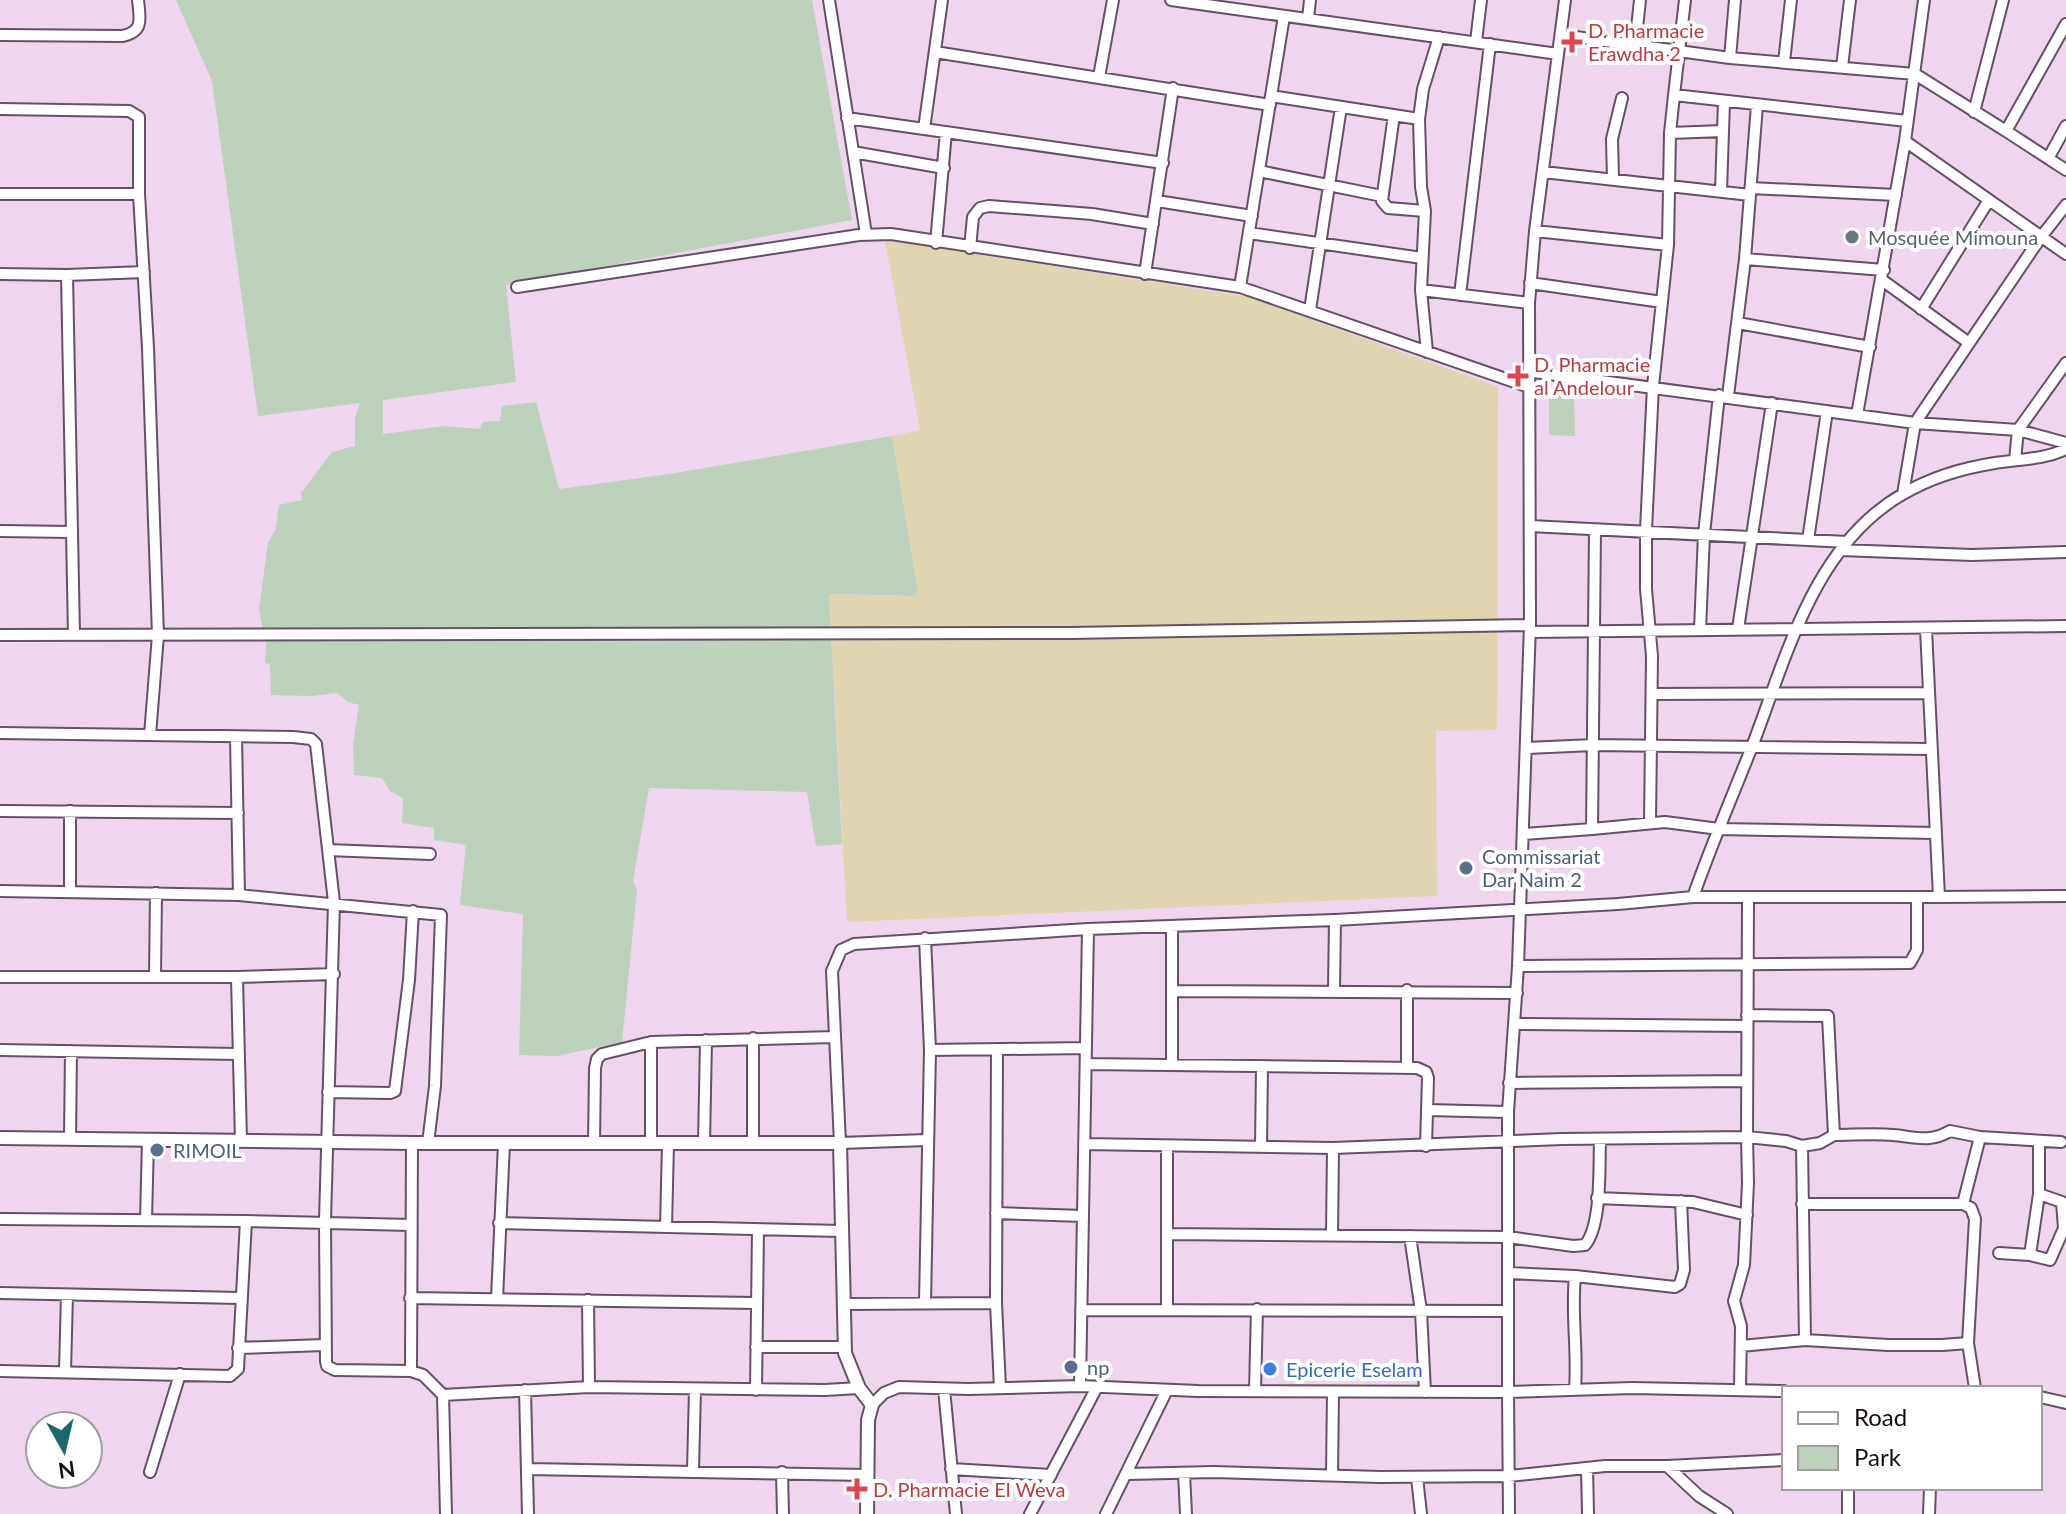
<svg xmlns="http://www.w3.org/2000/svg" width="2066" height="1514" viewBox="0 0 2066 1514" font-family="Lato,sans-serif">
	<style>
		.green { fill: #bdd1bd }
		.sand { fill: #dfd5b0 }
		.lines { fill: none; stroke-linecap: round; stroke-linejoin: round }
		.minor-casing { stroke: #645165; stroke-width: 14 }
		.major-casing { stroke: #645165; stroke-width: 16 }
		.minor { stroke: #fff; stroke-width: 10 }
		.major { stroke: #fff; stroke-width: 12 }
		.health-dot { fill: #e0444e; stroke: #fff; stroke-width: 3 }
		.worship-dot { fill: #6b7280; stroke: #fff; stroke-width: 3 }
		.service-dot { fill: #5c6f8a; stroke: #fff; stroke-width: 3 }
		.shop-dot { fill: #3f7fe0; stroke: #fff; stroke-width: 3 }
		.labels { text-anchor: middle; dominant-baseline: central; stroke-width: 8; stroke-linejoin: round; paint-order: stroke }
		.health-label { font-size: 20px; fill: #be3a42; stroke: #fff; text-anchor: start }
		.worship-label { font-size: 20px; fill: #5b616d; stroke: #fff; text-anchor: start }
		.service-label { font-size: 20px; fill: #4e5e75; stroke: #fff; text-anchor: start }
		.shop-label { font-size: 20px; fill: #366cbe; stroke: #fff; text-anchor: start }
	</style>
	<rect width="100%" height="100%" fill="#edd6ee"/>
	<path class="green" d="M 176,0 L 812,0 L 852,220 L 506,285 L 516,382 L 383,400 L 383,434 L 445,426 L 480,429 L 483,422 L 500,421 L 502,406 L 536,402 L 559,489 L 670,474 L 892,436 L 918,592 L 914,596 L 829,594 L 842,844 L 816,846 L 807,792 L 649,788 L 633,881 L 637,890 L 622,1042 L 557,1056 L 519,1055 L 523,914 L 460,905 L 466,845 L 434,840 L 434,828 L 402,823 L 403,798 L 390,791 L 382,778 L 354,775 L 353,744 L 359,705 L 348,702 L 337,693 L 311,696 L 271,695 L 270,664 L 265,663 L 266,644 L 259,610 L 268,543 L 276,528 L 279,505 L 302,500 L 301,493 L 332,452 L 355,446 L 355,417 L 360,403 L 258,416 L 212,81 Z
		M 1549,392 L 1574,393 L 1575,436 L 1549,435 Z"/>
	<path class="sand" d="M 885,240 L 1249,297 L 1498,387 L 1497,730 L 1436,731 L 1437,896 L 847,922 L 829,594 L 914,596 L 918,592 L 892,436 L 920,430 Z"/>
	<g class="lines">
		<defs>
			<path id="minor" d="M 829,0 L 866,234
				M 1171,0 L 1558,54
				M 1685,0 L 1674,95 L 1907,121
				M 1308,19 L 1310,0
				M 0,35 L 122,36 C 144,32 140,19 138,0
				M 1561,35 L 1730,58 L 1735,0
				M 1439,37 L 1423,89 L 1419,119 L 1421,187 L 1425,211 L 1421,290 L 1529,303
				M 1476,42 L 1481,0
				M 1635,47 L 1640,0
				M 935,52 L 1270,105
				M 1730,58 L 1915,74 L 2006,131 L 2066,24
				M 1784,62 L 1791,0
				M 1842,67 L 1850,0
				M 1099,77 L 1113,0
				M 1271,96 L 1419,119
				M 0,109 L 129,111 L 139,117 L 139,194 L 148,348 L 158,635 L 150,735
				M 1974,112 L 2003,0
				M 1394,115 L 1382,201 L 1388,208 L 1425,211
				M 847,118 L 1163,163
				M 924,129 L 942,0
				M 2006,131 L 2066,170
				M 1670,133 L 1723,131
				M 1905,141 L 2066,254
				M 853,152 L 944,168
				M 2049,157 L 2066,126
				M 1259,171 L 1382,196
				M 1543,172 L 1750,195
				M 1613,179 L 1612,139 L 1622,98
				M 1751,188 L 1896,195
				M 1721,191 L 1724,101
				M 0,194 L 139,194
				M 1157,201 L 1252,216
				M 1535,231 L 1668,245
				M 1249,233 L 1422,258
				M 936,243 L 946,132
				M 970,248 L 973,217 L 980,208 L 989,206 L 1092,214 L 1153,224
				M 1745,259 L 1884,270
				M 0,274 L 67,275 L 144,272
				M 1145,274 L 1173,88
				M 67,275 L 74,635
				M 1882,280 L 1969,343
				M 1530,283 L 1662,302
				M 517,287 L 859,235 L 891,234 L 1240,287 L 1529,387
				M 1240,287 L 1284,16
				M 1421,290 L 1427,352
				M 1460,295 L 1490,44
				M 1921,309 L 1989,200
				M 1310,310 L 1341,107
				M 1738,323 L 1870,347
				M 1529,369 L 1534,372 L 1915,423 L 2018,430 L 2066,443
				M 1728,396 L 1745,259 L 1757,105
				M 1857,415 L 1905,141 L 1924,0
				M 2015,460 L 2018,430 L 2066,363
				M 1903,494 L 1915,423 L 2041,237 L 2066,205
				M 1530,526 L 1847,542
				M 0,531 L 72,532
				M 1808,540 L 1827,411
				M 1841,550 L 1972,555 L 2066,552
				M 1738,629 L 1772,403
				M 1926,629 L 1939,897 L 2066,896
				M 1700,630 L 1704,534 L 1719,395
				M 1530,632 L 2066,626
				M 0,635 L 1070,633 L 1530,625
				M 1652,694 L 1928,693
				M 0,733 L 293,737 L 311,739 L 316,744 L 334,902 L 325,1221 L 326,1361 L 327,1366 L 335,1370 L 411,1371 L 423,1375 L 443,1395 L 446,1514
				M 236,737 L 239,895
				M 1527,748 L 1593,745 L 1931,749
				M 0,811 L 238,813
				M 70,811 L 70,892
				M 1650,822 L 1652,656 L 1646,589 L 1646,530 L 1653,386 L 1668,245 L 1670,133 L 1674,95
				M 1592,829 L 1665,822 L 1719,829 L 1936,833
				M 1524,834 L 1592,829 L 1595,530
				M 328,850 L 430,854
				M 0,891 L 239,895 L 441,915 L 435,1086 L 428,1143
				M 1693,897 C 1711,845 1733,795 1753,744 C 1787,655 1814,545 1903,494 C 1930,478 1963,468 1995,463 C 2019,459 2043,460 2066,449
				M 1748,899 L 1747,1137 L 1786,1141 L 1802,1146 L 1805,1340
				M 925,938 L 930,1050 L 925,1303
				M 1518,966 L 1910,963 L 1917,950 L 1917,897
				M 155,976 L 156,893
				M 0,977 L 237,977 L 334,974
				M 237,977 L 241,1141
				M 1334,990 L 1335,920
				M 1172,991 L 1517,993
				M 1747,1015 L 1828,1016 L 1834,1135 L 1820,1143 L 1802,1146
				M 1514,1024 L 1747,1026
				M 753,1038 L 753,1143
				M 651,1042 L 651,1143
				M 997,1049 L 996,1303 L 1000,1388
				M 0,1050 L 238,1054
				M 930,1050 L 1086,1048
				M 1086,1064 L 1417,1068 L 1426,1072 L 1428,1078 L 1426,1146
				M 1172,1064 L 1172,926
				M 1407,1068 L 1407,990
				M 1509,1083 L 1747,1081
				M 328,1092 L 390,1093 L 395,1091 L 409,980 L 413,911
				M 1427,1110 L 1508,1112
				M 1834,1135 C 1853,1135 1874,1133 1893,1135 C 1915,1137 1930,1143 1950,1131 L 1980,1137 L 1963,1204
				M 1980,1137 L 2061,1142
				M 70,1139 L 71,1051
				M 927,1140 L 840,1143 L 832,971 L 841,950 L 854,944 L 1088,929 L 1335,920 L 1618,904 L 1693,897 L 1939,897
				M 2039,1141 L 2039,1194 L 2030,1255 L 2050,1260 L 2064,1228 L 2062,1202 L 2039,1194
				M 594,1143 L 595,1068 L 597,1059 L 602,1054 L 651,1042 L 834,1037
				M 704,1143 L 706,1040
				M 1084,1144 L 1333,1148 L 1562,1139 L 1747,1137 L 1748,1183 L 1744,1265 L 1734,1301 L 1741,1326 L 1740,1389
				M 1261,1147 L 1262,1066
				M 1597,1198 L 1693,1202 L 1747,1215
				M 1802,1204 L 1963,1204 L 1971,1208 L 1975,1219 L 1968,1343
				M 996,1213 L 1083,1216
				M 0,1219 L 246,1221
				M 146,1220 L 148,1140
				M 499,1223 L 842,1231
				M 666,1227 L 668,1143
				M 1169,1234 L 1508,1237 L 1573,1246 L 1585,1245 C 1602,1225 1599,1166 1600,1139
				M 1332,1235 L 1333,1148
				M 1410,1236 L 1421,1311 L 1425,1392
				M 1999,1253 L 2030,1255
				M 1508,1273 L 1575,1276 C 1571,1315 1578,1350 1575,1389
				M 1575,1276 L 1675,1287 L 1680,1284 L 1684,1270 L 1681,1201
				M 0,1293 L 241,1298
				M 410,1298 L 756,1303
				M 497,1299 L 504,1143
				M 588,1300 L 589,1387
				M 844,1304 L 996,1303
				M 1167,1309 L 1167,1146
				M 1081,1310 L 1508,1311
				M 1741,1346 L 1805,1340 L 1888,1345 L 1942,1345 L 1968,1343 L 1975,1388
				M 756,1347 L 845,1347
				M 238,1348 L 324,1345
				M 0,1371 L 230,1376 L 238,1369 L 246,1221 L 411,1225
				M 65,1371 L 67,1295
				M 411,1371 L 412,1143
				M 1080,1386 L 1088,929
				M 944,1389 L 956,1514
				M 525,1390 L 528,1514
				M 756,1390 L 758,1230
				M 1255,1391 L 1257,1309
				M 443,1395 L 589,1387 L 825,1390 L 859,1388
				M 2040,1397 L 2066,1403
				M 872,1405 L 884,1393 L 899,1387 L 968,1389 L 1080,1386 L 1198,1391 L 1508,1392 L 1508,1112 L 1518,966 L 1530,625 L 1529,303 L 1535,231 L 1565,0
				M 1667,1466 L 1699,1496 L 1727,1514
				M 1587,1468 L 1588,1514
				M 528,1469 L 868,1475
				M 951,1469 L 1051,1475
				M 693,1471 L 695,1389
				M 150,1472 L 180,1374
				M 782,1472 L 783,1514
				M 1184,1473 L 1186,1514
				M 1127,1474 L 1214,1472 L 1380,1477 L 1509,1476 L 1605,1466 L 1667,1466 L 1784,1460
				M 1332,1475 L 1333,1392
				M 1417,1477 L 1421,1514
				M 1848,1488 L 1848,1514
				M 1030,1514 L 1097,1387
				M 1106,1514 L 1167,1390
				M 1509,1514 L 1508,1392 L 1632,1388 L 1784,1391
				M 1929,1514 L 1930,1488"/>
			<path id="major" d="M 0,1138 L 412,1143 L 840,1143 L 845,1353 L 859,1388 L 872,1405 L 868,1420 L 867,1514"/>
		</defs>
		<use href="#minor" class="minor-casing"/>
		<use href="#major" class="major-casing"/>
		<use href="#minor" class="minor"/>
		<use href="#major" class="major"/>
	</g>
	<g class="health-dot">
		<path d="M1568 30h8v8h8v8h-8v8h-8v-8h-8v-8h8z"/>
		<path d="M1514 364h8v8h8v8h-8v8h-8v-8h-8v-8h8z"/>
		<path d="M853 1477h8v8h8v8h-8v8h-8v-8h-8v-8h8z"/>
	</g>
	<circle class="worship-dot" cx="1852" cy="237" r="8"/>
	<g class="service-dot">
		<circle cx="1466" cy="868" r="8"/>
		<circle cx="157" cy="1150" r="8"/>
		<circle cx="1071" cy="1367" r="8"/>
	</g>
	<circle class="shop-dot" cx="1270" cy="1369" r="8"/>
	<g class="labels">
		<g class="health-label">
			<text x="1588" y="30">D. Pharmacie<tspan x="1588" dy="23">Erawdha 2</tspan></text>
			<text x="1534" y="364">D. Pharmacie<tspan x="1534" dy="23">al Andelour</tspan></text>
			<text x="873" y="1489">D. Pharmacie El Weva</text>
		</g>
		<g class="worship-label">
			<text x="1868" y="237">Mosquée Mimouna</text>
		</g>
		<g class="service-label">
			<text x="1482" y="856">Commissariat<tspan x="1482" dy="23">Dar Naim 2</tspan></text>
			<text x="173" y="1150">RIMOIL</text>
			<text x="1087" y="1367">np</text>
		</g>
		<g class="shop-label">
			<text x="1286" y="1369">Epicerie Eselam</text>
		</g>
	</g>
	<rect x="1782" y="1386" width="260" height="104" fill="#ffffff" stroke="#a19ea1" stroke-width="2"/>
	<rect x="1798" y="1412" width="40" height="12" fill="#ffffff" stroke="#a19ea1" stroke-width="2"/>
	<text x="1854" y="1426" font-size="24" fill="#150d15">Road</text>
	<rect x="1798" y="1446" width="40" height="24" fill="#bdd1bd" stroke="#a19ea1" stroke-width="2"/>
	<text x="1854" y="1466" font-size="24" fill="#150d15">Park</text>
	<g transform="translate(64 1450) rotate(172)"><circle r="38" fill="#ffffff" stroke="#a19ea1" stroke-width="2"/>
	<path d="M0-6L14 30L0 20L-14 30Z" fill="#1c696b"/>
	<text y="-12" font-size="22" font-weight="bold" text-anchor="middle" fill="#150d15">N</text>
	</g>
</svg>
